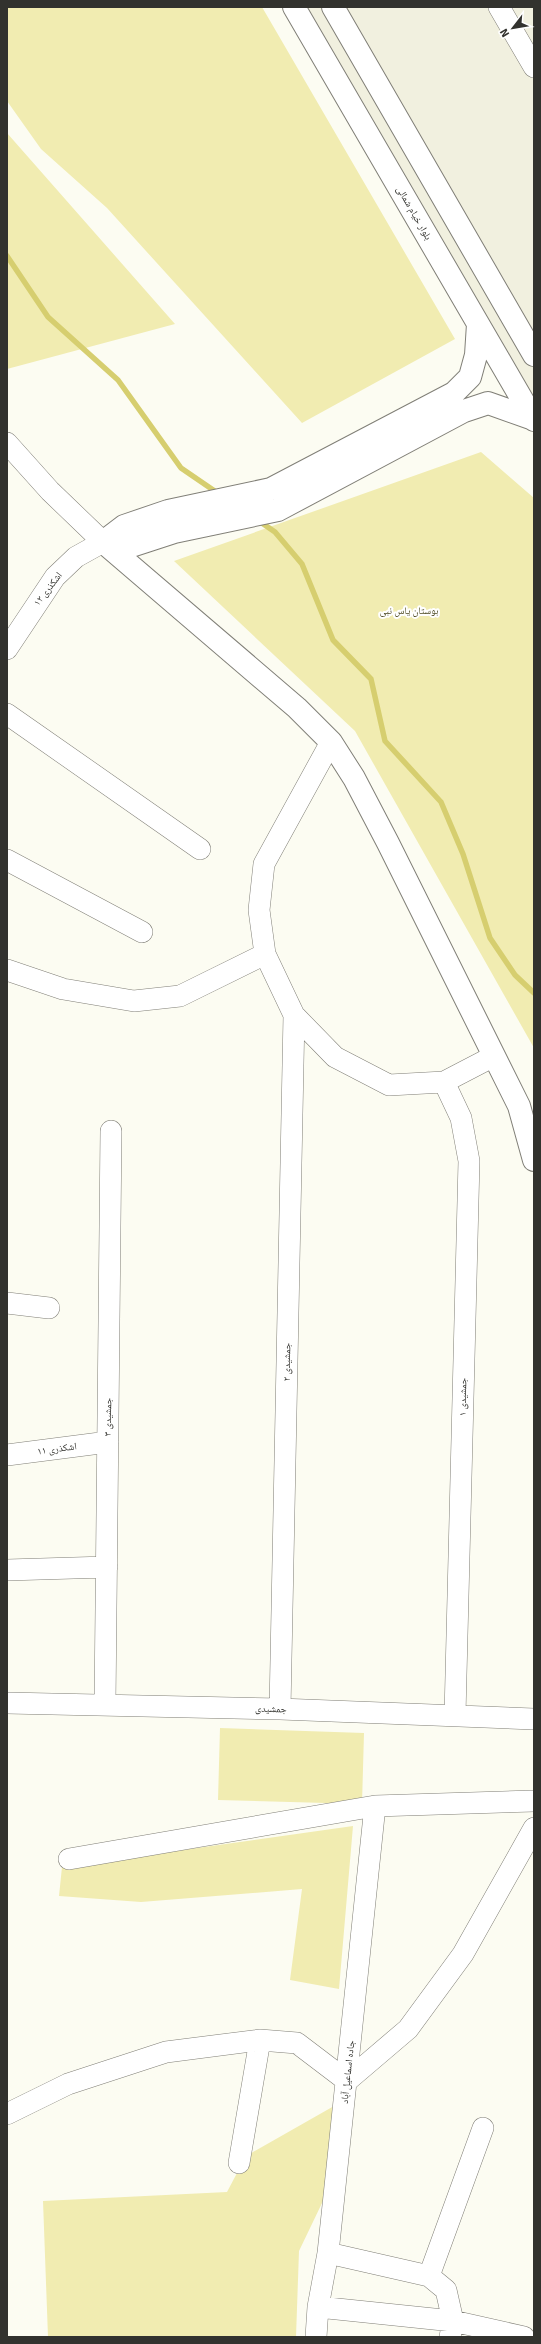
<svg xmlns="http://www.w3.org/2000/svg" width="541" height="2344" viewBox="0 0 541 2344" font-family="Signika,'Noto Naskh Arabic',sans-serif">
	<style>
		.built { fill: #f1f0df }
		.green { fill: #f1ecb1 }
		.lines { fill: none; stroke-linecap: round; stroke-linejoin: round }
		.stream { stroke: #d6ce6f; stroke-width: 5.5 }
		.street-casing { stroke: #807f77; stroke-width: 22 }
		.secondary-casing { stroke: #807f77; stroke-width: 24 }
		.street { stroke: #fff; stroke-width: 21 }
		.secondary { stroke: #fff; stroke-width: 22 }
		.labels { text-anchor: middle; dominant-baseline: central; stroke-width: 4; stroke-linejoin: round; paint-order: stroke }
		.street-label { font-size: 10px; fill: #32322e; stroke: #fff }
		.park-label { font-size: 10px; fill: #4c4921; stroke: #fff }
	</style>
	<rect width="100%" height="100%" fill="#fcfcf2"/>
	<path class="built" d="M 298,7 L 534,7 L 534,409 Z"/>
	<path class="green" d="M 7,7 L 262,7 L 455,339 L 302,423 L 107,208 L 41,149 L 7,101 Z
		M 7,133 L 175,324 L 7,369 Z
		M 481,452 L 534,498 L 534,1048 L 355,731 L 174,561 Z
		M 220,1728 L 364,1733 L 362,1804 L 218,1800 Z
		M 353,1826 L 339,1989 L 290,1980 L 302,1889 L 141,1902 L 59,1896 L 62,1867 Z
		M 334,2106 L 323,2201 L 299,2251 L 296,2337 L 48,2337 L 43,2201 L 227,2192 L 246,2156 Z"/>
	<g class="lines">
		<path class="stream" d="M 7,256 L 48,317 L 118,380 L 181,468 L 219,494
			M 259,521 L 275,532 L 302,564 L 333,640 L 371,679 L 385,741 L 441,802 L 463,854 L 490,938 L 515,975 L 534,993"/>
		<defs>
			<path id="street" d="M 499,7 L 534,67
				M 7,443 L 50,491 L 103,542 L 76,557 L 55,577 L 7,649
				M 7,714 L 200,849
				M 331,742 L 264,864 L 259,910 L 265,954 L 294,1015 L 335,1057 L 389,1085 L 444,1082 L 494,1056
				M 7,860 L 142,932
				M 7,970 L 63,989 L 134,1001 L 180,996 L 265,954
				M 444,1082 L 461,1118 L 469,1161 L 455,1715
				M 7,1303 L 49,1308
				M 7,1455 L 108,1442
				M 7,1570 L 107,1567
				M 7,1703 L 280,1709 L 534,1719
				M 105,1704 L 111,1131
				M 280,1709 L 294,1015
				M 69,1859 L 375,1806 L 534,1801
				M 7,2114 L 68,2084 L 166,2052 L 260,2040 L 297,2043 L 347,2081 L 408,2029 L 463,1954 L 534,1828
				M 239,2163 L 260,2040
				M 328,2253 L 429,2276 L 446,2290 L 453,2321 L 450,2337
				M 429,2276 L 483,2128
				M 318,2307 L 453,2321 L 524,2337
				M 316,2337 L 318,2307 L 328,2253 L 375,1806"/>
			<path id="secondary" d="M 294,7 L 534,420
				M 333,7 L 534,355
				M 103,542 L 297,708 L 331,742 L 354,778 L 388,843 L 519,1106 L 534,1160
				M 103,542 L 131,546 L 174,532 L 278,510 L 464,411 L 488,403 L 533,419
				M 103,542 L 124,526 L 168,511 L 271,489 L 454,393 L 470,377 L 476,355 L 478,324"/>
		</defs>
		<use href="#street" class="street-casing"/>
		<use href="#secondary" class="secondary-casing"/>
		<use href="#street" class="street"/>
		<use href="#secondary" class="secondary"/>
	</g>
	<g class="labels">
		<g class="street-label">
			<text transform="translate(414 213) rotate(60)">بلوار خیام شمالی</text>
			<text transform="translate(48 589) rotate(-52)">اشکذری ۱۲</text>
			<text transform="translate(287 1362) rotate(-89)">جمشیدی ۲</text>
			<text transform="translate(463 1397) rotate(-89)">جمشیدی ۱</text>
			<text transform="translate(108 1417) rotate(-89)">جمشیدی ۳</text>
			<text transform="translate(57 1449) rotate(-8)">اشکذری ۱۱</text>
			<text transform="translate(271 1709) rotate(2)">جمشیدی</text>
			<text transform="translate(348 2072) rotate(-84)">جاده اسماعیل آباد</text>
		</g>
		<g class="park-label">
			<text x="409" y="611">بوستان یاس نبی</text>
		</g>
	</g>
	<rect width="541" height="2344" fill="none" stroke="#32322e" stroke-width="16"/>
	<g transform="translate(513 28) rotate(239)" stroke="#ffffff" stroke-width="3" paint-order="stroke">
	<path d="M0-3L7 15L0 10L-7 15Z" fill="#32322e"/>
	<text y="-6" font-size="11" font-weight="bold" text-anchor="middle" fill="#32322e">N</text>
	</g>
</svg>
